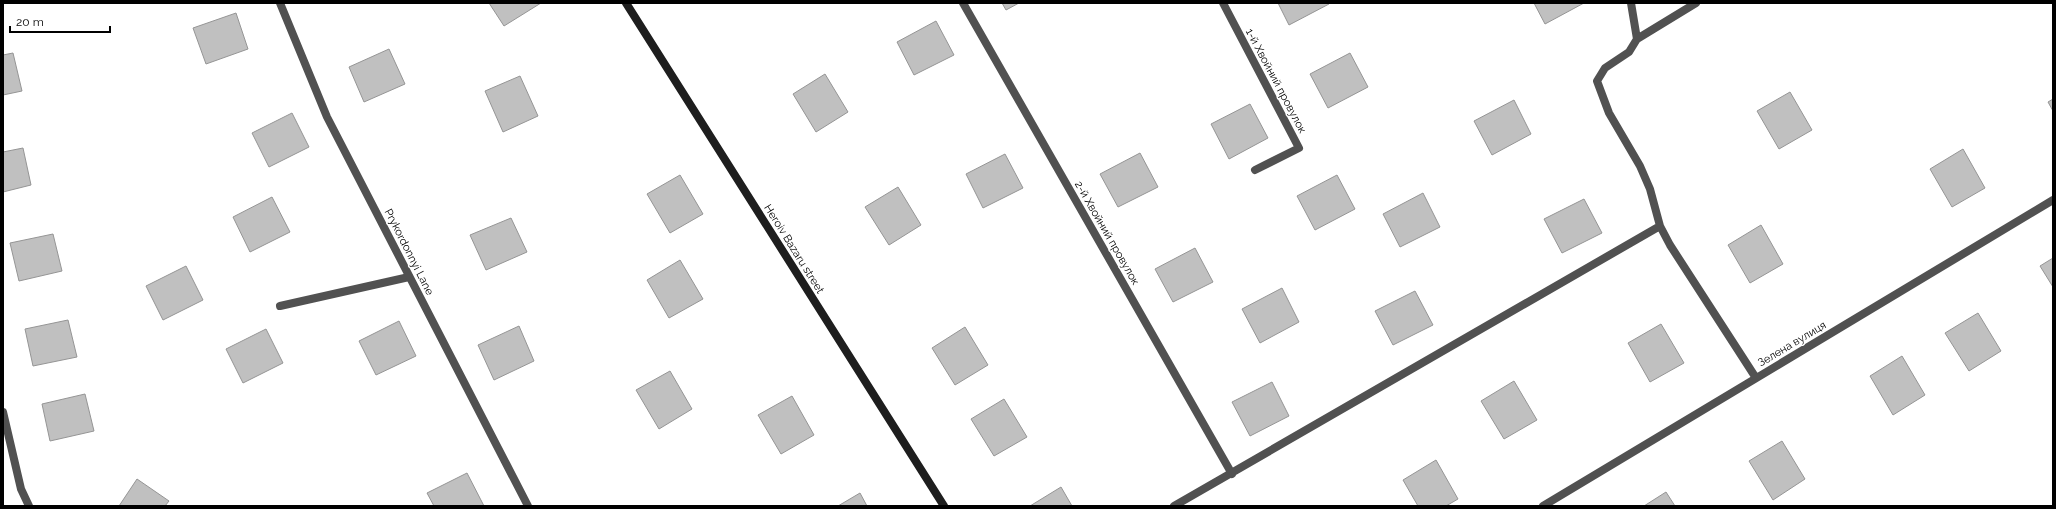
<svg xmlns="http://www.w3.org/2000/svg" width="2056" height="509" viewBox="0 0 2056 509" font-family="Raleway,sans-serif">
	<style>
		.building { fill: #c0c0c0; stroke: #959595 }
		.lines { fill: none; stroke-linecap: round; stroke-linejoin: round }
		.service { stroke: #515151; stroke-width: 8 }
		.minor { stroke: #515151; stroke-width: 8 }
		.secondary { stroke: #1e1e1e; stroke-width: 8 }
		.labels { text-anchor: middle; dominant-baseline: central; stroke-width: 3; stroke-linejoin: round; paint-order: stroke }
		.street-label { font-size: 11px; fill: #000; stroke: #fff }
	</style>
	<rect width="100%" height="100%" fill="#fff"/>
	<path class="building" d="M 489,3 L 541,3 L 504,26 Z
		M 1002,3 L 1019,3 L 1006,10 Z
		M 1278,3 L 1328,3 L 1329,4 L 1289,25 Z
		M 1534,3 L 1584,3 L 1545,24 Z
		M 236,13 L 248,49 L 206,64 L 193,28 Z
		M 936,21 L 954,55 L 914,75 L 897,42 Z
		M 389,49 L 405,84 L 364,102 L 349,67 Z
		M 13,53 L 22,91 L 3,95 L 3,55 Z
		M 1350,53 L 1368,87 L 1328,108 L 1310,74 Z
		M 825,74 L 848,112 L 816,132 L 793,94 Z
		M 520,76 L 538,116 L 503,132 L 485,91 Z
		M 1790,92 L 1812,130 L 1779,149 L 1757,111 Z
		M 2053,99 L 2053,111 L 2048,102 Z
		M 1514,100 L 1531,134 L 1492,155 L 1474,121 Z
		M 1250,104 L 1268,138 L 1229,159 L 1211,124 Z
		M 292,113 L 309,147 L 269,167 L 252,133 Z
		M 23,148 L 31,185 L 3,192 L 3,152 Z
		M 1963,149 L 1985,188 L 1952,207 L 1930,169 Z
		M 1140,153 L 1158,187 L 1118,207 L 1100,174 Z
		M 1005,154 L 1023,188 L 983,208 L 966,174 Z
		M 680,175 L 703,214 L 670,233 L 647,194 Z
		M 1337,175 L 1355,209 L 1315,230 L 1297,196 Z
		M 898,187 L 921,225 L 889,245 L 865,207 Z
		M 1423,193 L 1440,227 L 1400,247 L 1383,214 Z
		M 272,197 L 290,232 L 250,252 L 233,217 Z
		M 1584,199 L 1602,233 L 1562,253 L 1544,219 Z
		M 511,218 L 527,252 L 486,270 L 470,235 Z
		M 1761,225 L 1783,264 L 1750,283 L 1728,245 Z
		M 53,234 L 62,271 L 19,281 L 10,243 Z
		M 1195,248 L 1213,282 L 1173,302 L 1155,269 Z
		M 2053,258 L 2053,287 L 2040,266 Z
		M 680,260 L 703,299 L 669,318 L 647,280 Z
		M 186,266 L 203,300 L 163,320 L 146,286 Z
		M 1282,288 L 1299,322 L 1260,343 L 1242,309 Z
		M 1415,291 L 1433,325 L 1393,345 L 1375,311 Z
		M 1978,313 L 2001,351 L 1969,371 L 1945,333 Z
		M 68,320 L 77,357 L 33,366 L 25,329 Z
		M 399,321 L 416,356 L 376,375 L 359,341 Z
		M 1661,324 L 1684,363 L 1650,382 L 1628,343 Z
		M 519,326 L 534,361 L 494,380 L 478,345 Z
		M 965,327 L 988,365 L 955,385 L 932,348 Z
		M 266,329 L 283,363 L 243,383 L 226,349 Z
		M 1902,356 L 1925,395 L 1893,415 L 1870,376 Z
		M 670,371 L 692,409 L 659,429 L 636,390 Z
		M 1514,381 L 1537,420 L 1504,439 L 1481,401 Z
		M 1272,382 L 1289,416 L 1250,436 L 1232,402 Z
		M 85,394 L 94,431 L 50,441 L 42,404 Z
		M 792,396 L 814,435 L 781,454 L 758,415 Z
		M 1004,399 L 1027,437 L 994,456 L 971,419 Z
		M 1782,441 L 1805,479 L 1773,500 L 1749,461 Z
		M 1436,460 L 1458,499 L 1446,506 L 1418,506 L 1403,480 Z
		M 467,473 L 484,506 L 434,506 L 427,493 Z
		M 137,479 L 169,501 L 165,506 L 119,506 Z
		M 1061,487 L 1072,506 L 1030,506 Z
		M 1666,492 L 1675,506 L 1644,506 Z
		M 860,493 L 867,506 L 838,506 Z"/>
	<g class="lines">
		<path class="service" d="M 280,306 L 409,277"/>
		<path class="minor" d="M 280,3 L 327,117 L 528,506
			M 963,3 L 1232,474
			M 1223,3 L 1299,148 L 1255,170
			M 1631,3 L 1637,39 L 1629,52 L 1605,68 L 1597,81 L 1609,113 L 1640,166 L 1650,189 L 1660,226 L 1670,245 L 1756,378
			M 1637,39 L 1696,3
			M 3,412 L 21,489 L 29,506
			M 1174,506 L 1660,226
			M 1543,506 L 2053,200"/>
		<path class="secondary" d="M 626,3 L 944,506"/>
	</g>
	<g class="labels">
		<g class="street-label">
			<text transform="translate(1276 81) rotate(62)">1-й Хвойний провулок</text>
			<text transform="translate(1107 233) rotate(60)">2-й Хвойний провулок</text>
			<text transform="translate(794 249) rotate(58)">Heroiv Bazaru street</text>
			<text transform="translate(409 252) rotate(63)">Prykordonnyi Lane</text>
			<text transform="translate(1792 344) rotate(-31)">Зелена вулиця</text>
		</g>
	</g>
	<rect width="2056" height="509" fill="none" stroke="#000000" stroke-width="8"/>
	<path d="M10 26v6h100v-6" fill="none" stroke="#000000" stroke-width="2"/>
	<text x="16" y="26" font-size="12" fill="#000000" stroke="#ffffff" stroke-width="3" paint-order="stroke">20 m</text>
</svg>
